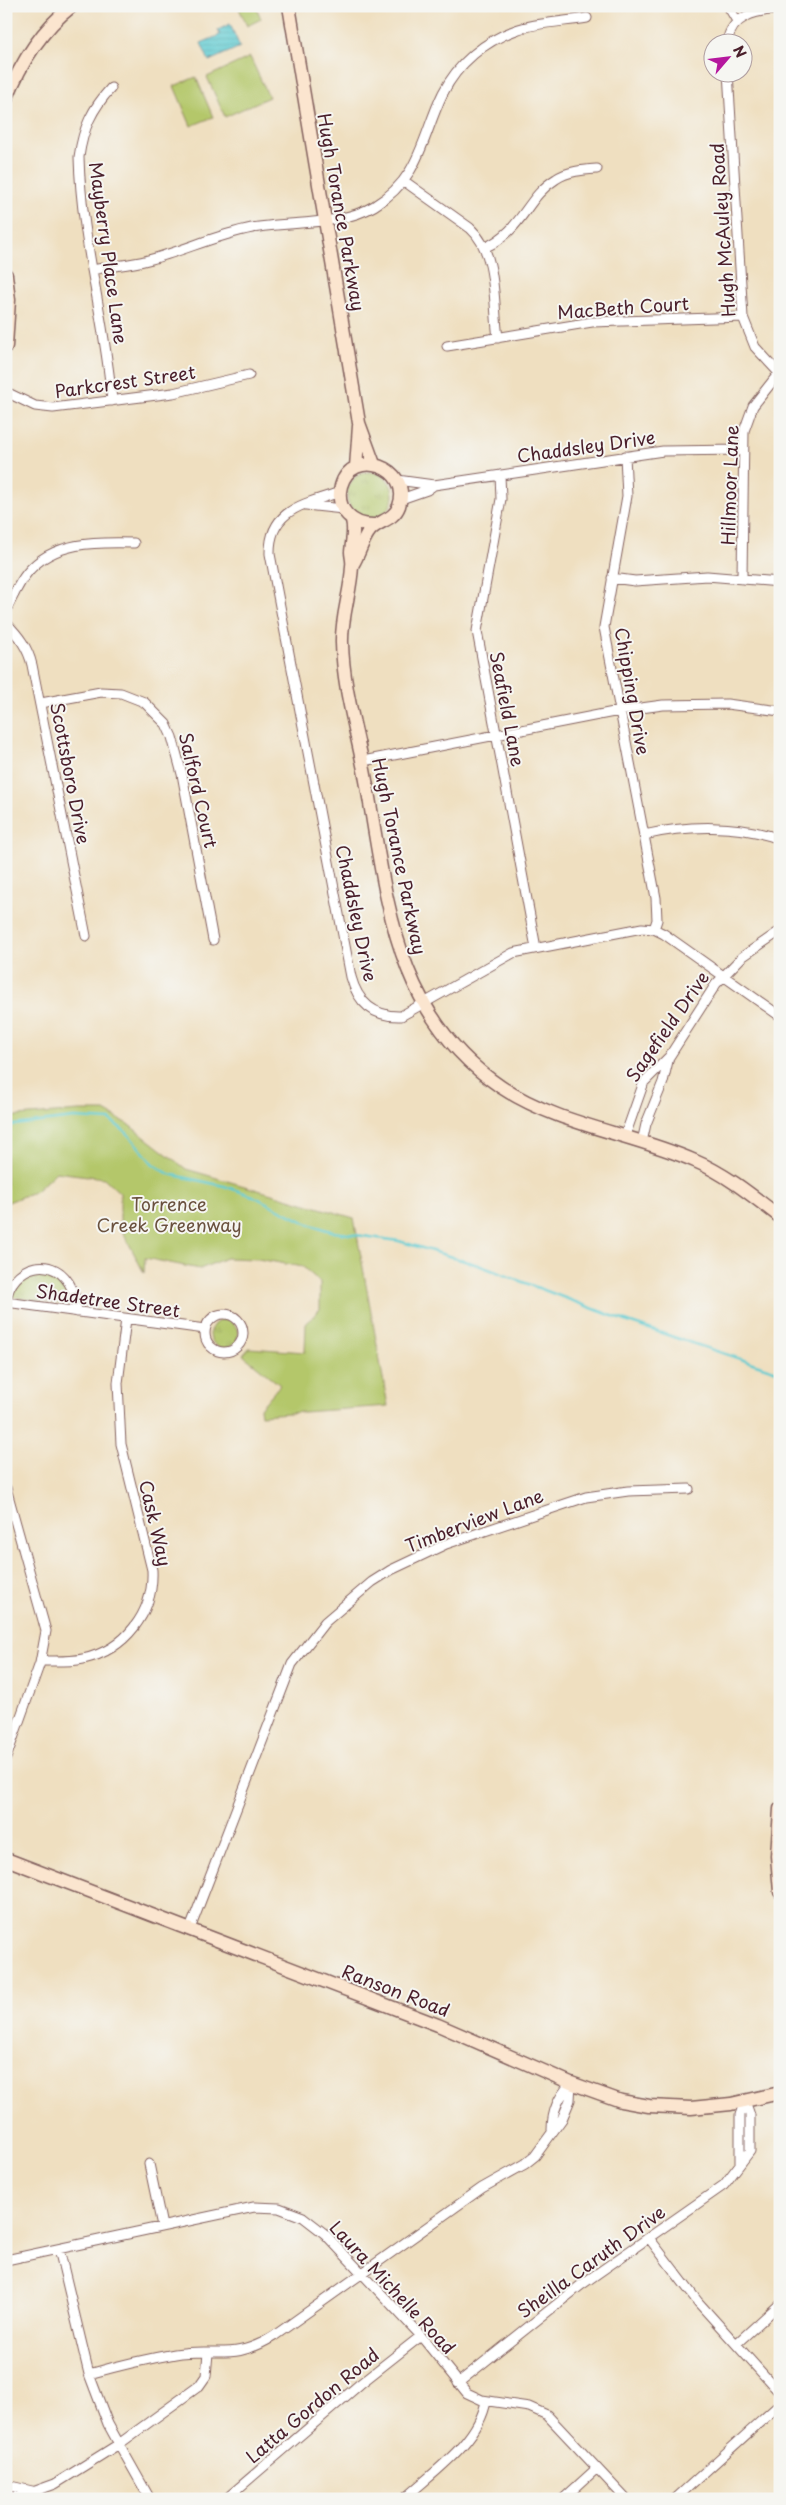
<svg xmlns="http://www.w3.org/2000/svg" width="786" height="2505" viewBox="0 0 786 2505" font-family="'Playpen Sans',sans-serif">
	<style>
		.grass { fill: url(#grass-tufts); stroke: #7f734a }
		.park { fill: #b4c76a; stroke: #7f734a }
		.water { fill: url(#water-rules); stroke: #54757e }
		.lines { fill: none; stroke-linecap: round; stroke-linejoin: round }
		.stream { stroke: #5dcbd1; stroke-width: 2.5 }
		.street-casing { stroke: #84625f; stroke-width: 11 }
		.secondary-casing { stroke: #84625f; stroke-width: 15 }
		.street { stroke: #fff; stroke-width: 9 }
		.secondary { stroke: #fbe5cf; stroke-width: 12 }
		.labels { text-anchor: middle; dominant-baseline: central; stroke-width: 4; stroke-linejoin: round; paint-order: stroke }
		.street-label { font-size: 18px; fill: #4a1f2b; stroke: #f6f6f2 }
		.park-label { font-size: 18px; fill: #6a513e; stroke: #f6f6f2 }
	</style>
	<defs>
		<pattern id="grass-tufts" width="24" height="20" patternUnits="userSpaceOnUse" patternTransform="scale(1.25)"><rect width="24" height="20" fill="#b4c76a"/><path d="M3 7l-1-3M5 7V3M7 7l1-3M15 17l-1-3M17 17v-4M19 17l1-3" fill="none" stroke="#9caa5c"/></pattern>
		<pattern id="water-rules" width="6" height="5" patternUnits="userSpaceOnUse" patternTransform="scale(1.25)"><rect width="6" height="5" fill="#5dcbd1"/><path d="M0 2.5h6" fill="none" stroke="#52aeb4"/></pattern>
	</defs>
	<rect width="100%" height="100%" fill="#f6f6f2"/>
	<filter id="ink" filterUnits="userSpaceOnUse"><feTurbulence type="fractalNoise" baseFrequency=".02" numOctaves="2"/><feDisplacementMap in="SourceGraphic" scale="10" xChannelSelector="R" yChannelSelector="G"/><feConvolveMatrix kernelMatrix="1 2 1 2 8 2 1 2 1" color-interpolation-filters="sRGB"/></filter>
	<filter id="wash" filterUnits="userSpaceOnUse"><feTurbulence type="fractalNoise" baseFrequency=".0096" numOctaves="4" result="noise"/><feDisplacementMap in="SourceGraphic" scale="20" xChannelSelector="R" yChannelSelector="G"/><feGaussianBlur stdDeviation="1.12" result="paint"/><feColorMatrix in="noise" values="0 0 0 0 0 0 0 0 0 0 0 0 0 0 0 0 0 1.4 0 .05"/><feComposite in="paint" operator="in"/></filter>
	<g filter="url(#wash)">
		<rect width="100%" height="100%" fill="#efdfc0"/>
		<path class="grass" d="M347 495a23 23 0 1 1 46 0a23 23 0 1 1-46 0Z
			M 41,1271 C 59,1273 67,1284 72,1301 L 69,1305 L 13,1297 C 10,1283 28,1273 41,1271 Z
			M210 1334a14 14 0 1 1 28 0a14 14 0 1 1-28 0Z"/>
		<path class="park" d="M 238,6 L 256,6 L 261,19 L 247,26 Z
			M 250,57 L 269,97 L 225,117 L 207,77 Z
			M 196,77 L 213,117 L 191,126 L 174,86 Z
			M 79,1111 L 105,1111 L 129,1125 L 186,1169 L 354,1218 L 388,1406 L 261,1415 L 260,1408 L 280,1385 L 243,1355 L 249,1348 L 305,1352 L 306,1324 L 320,1309 L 320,1282 L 303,1267 L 258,1259 L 226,1258 L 200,1269 L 145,1258 L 144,1273 L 120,1226 L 120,1193 L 104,1178 L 56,1172 L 36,1191 L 6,1203 L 6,1117 Z"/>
		<path class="water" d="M 230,24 L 240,47 L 209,61 L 201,43 L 220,35 L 218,30 Z"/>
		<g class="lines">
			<path class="stream" d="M 6,1126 L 74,1118 L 110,1120 L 127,1133 L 153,1164 L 169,1174 L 224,1186 L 253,1196 L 308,1224 L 334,1232 L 399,1241 L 478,1265 L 631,1323 L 780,1372"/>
		</g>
	</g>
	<g filter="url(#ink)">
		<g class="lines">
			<defs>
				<path id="street" d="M 728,6 L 737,21
					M 727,42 C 732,15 756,11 780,9
					M 728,72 L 743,317 L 755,347 L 780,374
					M 111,88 C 92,109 83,128 79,157 C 81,239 105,319 112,401
					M 404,181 L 470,228 C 498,253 493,303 498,338
					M 484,248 C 524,230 525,198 556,179 C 568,171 583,170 597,169
					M 92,270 C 110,266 130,265 148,260 C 183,251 216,235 252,228 C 290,221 341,226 374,206 C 421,178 422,136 443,93 C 458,63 485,41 516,30 C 537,22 564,22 587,18
					M 447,346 L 592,322 L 743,317
					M 6,392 L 35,406 L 53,408 L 173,393 L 249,375
					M 625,456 L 627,496 L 604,627 L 656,898 L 657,920 L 654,929
					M 500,475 L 501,499 L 477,631 L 536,948
					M 397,480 L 434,485 L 663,451 L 743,450
					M 340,492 C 305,504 269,509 270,554 L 351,977 C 358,1003 374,1017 401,1016 L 513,953 L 642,928 L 654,929 L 664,934 L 780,1016
					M 401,499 L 427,490 L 434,485
					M 306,505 L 343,509
					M 612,578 L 635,581 L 707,576 L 780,582
					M 742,578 L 744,431 L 753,406 L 779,373
					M 6,610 C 13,597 18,584 27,573 C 53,541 96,542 134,543
					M 6,623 C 19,636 28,648 32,665 L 86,936
					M 41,703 L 101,692 L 121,693 L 144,702 L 166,724 L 172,737 L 182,774 L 213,940
					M 363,761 L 619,711 L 663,705 L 727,704 L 780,711
					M 644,835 C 687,825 738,824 780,839
					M 625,1136 L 644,1082 L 669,1057 L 716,984 L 742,957 L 780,931
					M 642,1142 L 646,1124 L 663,1082 L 669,1057
					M 6,1301 C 11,1264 56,1252 72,1289 C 76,1296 76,1304 77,1312
					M 6,1302 L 205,1329
					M205 1333a19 19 0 1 1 38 0a19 19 0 1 1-38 0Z
					M 6,1488 L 46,1631 L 40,1663 L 6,1758
					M 41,1661 C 55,1661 69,1662 83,1659 C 125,1650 154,1613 152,1570 L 121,1444 L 118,1383 L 126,1319
					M 190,1929 L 292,1664 L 325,1622 L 372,1582 L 391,1570 L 446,1544 L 586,1497 L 628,1491 L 689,1489
					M 552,2130 C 552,2110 559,2097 571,2083
					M 149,2164 L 162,2226
					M 740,2164 L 740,2115 L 745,2101
					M 649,2238 L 698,2302 L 780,2393
					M 59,2249 L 89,2374 C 117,2366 146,2359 175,2354 C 216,2347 233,2362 274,2336 L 482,2188 L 525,2164 L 535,2156 L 562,2119 L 570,2100 L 571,2083
					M 6,2260 L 254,2207 L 279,2208 L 303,2217 L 325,2234 L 421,2336 L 467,2393 L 482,2400 L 529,2407 L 547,2415 L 626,2499
					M 736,2344 L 780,2304
					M 458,2383 L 581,2285 L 724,2185 L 750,2151 L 750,2115 L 745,2101
					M 6,2485 L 32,2491
					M 6,2497 L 19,2497 L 55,2484 L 119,2444 L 108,2424 L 89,2374
					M 150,2499 L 119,2444 L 199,2386 L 206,2376 L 208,2353
					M 226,2499 L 360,2384 L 421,2336
					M 404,2499 C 433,2472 479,2442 486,2401
					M 563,2499 L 597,2468
					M 675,2499 L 780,2404"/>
				<path id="secondary" d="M 289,6 L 356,405 L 359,423 L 374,464
					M 6,100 C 20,64 41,30 72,6
					M 6,275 L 9,300 L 6,346
					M 356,467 L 359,426
					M 352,520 C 355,531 352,540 351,552 C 351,556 353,561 352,566 C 351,592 341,617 342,643 C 343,688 357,732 365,775 C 387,894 391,1012 501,1087 C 560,1126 632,1133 695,1161 C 726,1174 754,1197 780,1217
					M 353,564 C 359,554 362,542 368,533 C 376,520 393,522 399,506 C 413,467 352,446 341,486 C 335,510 353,526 375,525
					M 780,1809 L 777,1856 L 780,1892
					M 6,1859 L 438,2025 L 571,2083 L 621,2101 L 649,2106 L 691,2108 L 731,2104 L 780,2093"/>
			</defs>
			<use href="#street" class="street-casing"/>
			<use href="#secondary" class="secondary-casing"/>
			<use href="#street" class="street"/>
			<use href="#secondary" class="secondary"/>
		</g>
	</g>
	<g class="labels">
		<g class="street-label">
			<text transform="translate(342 212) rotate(80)">Hugh Torance Parkway</text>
			<text transform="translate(722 230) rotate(-94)">Hugh McAuley Road</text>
			<text transform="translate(109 253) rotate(82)">Mayberry Place Lane</text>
			<text transform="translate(623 307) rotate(-4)">MacBeth Court</text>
			<text transform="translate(125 381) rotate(-8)">Parkcrest Street</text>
			<text transform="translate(586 446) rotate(-8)">Chaddsley Drive</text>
			<text transform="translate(729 485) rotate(-88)">Hillmoor Lane</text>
			<text transform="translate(633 691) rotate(80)">Chipping Drive</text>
			<text transform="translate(508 709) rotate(79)">Seafield Lane</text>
			<text transform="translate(71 773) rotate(79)">Scottsboro Drive</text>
			<text transform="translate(199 790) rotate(77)">Salford Court</text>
			<text transform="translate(400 856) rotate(78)">Hugh Torance Parkway</text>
			<text transform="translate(357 913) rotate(78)">Chaddsley Drive</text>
			<text transform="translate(667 1026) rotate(-55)">Sagefield Drive</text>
			<text transform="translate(108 1300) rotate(8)">Shadetree Street</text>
			<text transform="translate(474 1520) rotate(-21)">Timberview Lane</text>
			<text transform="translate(156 1523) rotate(77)">Cask Way</text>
			<text transform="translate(396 1990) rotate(21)">Ranson Road</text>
			<text transform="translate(591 2261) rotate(-36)">Sheilla Caruth Drive</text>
			<text transform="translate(393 2287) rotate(47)">Laura Michelle Road</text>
			<text transform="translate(312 2405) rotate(-40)">Latta Gordon Road</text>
		</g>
		<g class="park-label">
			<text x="169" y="1203">Torrence<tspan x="169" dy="21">Creek Greenway</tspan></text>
		</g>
	</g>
	<rect width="786" height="2505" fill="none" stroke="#f6f6f2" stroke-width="25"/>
	<g transform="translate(728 58) rotate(62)"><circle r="24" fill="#f6f6f2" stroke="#b1a0a2"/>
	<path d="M0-4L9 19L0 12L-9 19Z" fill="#b5179e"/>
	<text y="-8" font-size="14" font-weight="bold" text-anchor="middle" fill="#4a1f2b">N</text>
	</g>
</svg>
